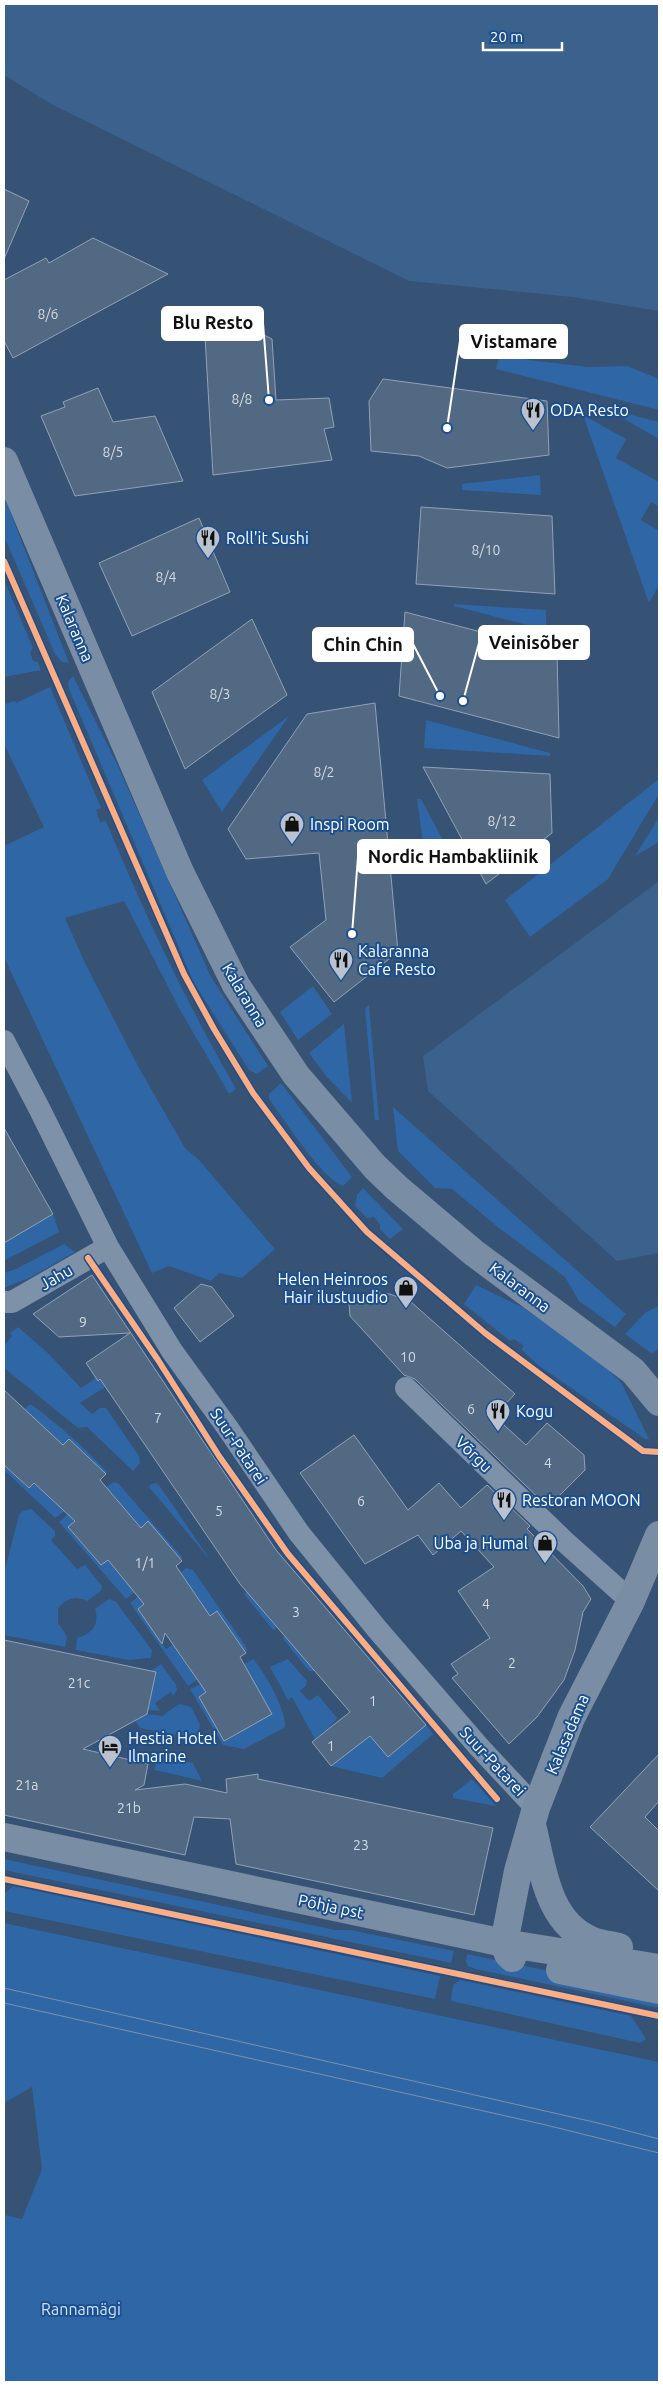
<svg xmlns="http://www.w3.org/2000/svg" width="663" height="2386" viewBox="0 0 663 2386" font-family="Ubuntu,sans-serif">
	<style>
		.green { fill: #2f66a5 }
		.water { fill: #3b618d }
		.building { fill: #526984; stroke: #92a2b6 }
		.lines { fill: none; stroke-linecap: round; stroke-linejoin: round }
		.street { stroke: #7d92a8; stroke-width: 22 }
		.secondary { stroke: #798da4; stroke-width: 28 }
		.tram { stroke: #7e92a7; stroke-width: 1 }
		.cycleway-casing { stroke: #1b4f8f; stroke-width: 9 }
		.cycleway { stroke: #ffac80; stroke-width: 6 }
		.labels { text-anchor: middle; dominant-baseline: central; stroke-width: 4; stroke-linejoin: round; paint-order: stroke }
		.number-label { font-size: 14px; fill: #d4dae0 }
		.poi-label { font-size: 16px; fill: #fff; stroke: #1b4f8f; text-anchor: start }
		.street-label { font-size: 16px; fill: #fff; stroke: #1b4f8f }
		.park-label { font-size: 16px; fill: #cfe3fa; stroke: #1b4f8f }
		.leader { fill: none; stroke: #fff; stroke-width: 2 }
		.callout-dot { fill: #fff; stroke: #1b4f8f; stroke-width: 2 }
		.callout { fill: #fff; stroke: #fff; stroke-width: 2 }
		.callout-label { font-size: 18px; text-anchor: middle; font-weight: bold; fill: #111 }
	</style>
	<rect width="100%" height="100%" fill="#365274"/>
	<path class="green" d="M 503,341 L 528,360 L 588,367 L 627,366 L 659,379 L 659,410 L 496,369 Z
		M 605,408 L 659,422 L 659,439 Z
		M 583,415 L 626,439 L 616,458 L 657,481 L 659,477 L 659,507 L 651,502 L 641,520 L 659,531 L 659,585 L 649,603 Z
		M 540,475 L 541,495 L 462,490 L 462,484 Z
		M 4,496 L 69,663 L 62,662 L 55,654 L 4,536 Z
		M 4,580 L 33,648 L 30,652 L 33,661 L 38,662 L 41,670 L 4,677 Z
		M 454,604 L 546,610 L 546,630 L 454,606 Z
		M 73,676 L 118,766 L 211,977 L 268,1066 L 257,1074 L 249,1070 L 194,983 L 69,689 L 68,682 Z
		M 50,687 L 101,808 L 96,810 L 100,822 L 106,821 C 144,913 186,1002 236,1089 L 229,1094 L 179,1008 L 124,901 L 65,918 L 84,961 L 138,1066 L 185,1148 L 199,1160 L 275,1249 L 242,1278 L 219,1273 L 211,1281 L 169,1266 L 152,1273 L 4,957 L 4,846 L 44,827 L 4,744 L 4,701 L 6,704 L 14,701 L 16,703 Z
		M 289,716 L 222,812 L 202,780 Z
		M 426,720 L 550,753 L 550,756 L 424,748 Z
		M 659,779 L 659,794 L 608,879 L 530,937 L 505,900 Z
		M 417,799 L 421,799 L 459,870 L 427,873 Z
		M 659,817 L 659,842 L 635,856 Z
		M 313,986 L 332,1014 L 298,1040 L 280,1012 Z
		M 369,1005 L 379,1120 L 375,1120 L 365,1009 Z
		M 344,1024 L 352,1103 L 326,1076 L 309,1053 Z
		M 281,1083 L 352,1177 L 343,1186 C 321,1178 284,1119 269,1099 L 269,1094 Z
		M 393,1107 L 626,1314 L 615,1327 L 579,1301 L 565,1277 L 499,1228 L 452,1189 L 435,1188 L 398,1151 Z
		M 363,1188 L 403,1229 L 390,1239 L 380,1229 L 380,1225 L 374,1217 L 367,1218 L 355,1206 L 357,1195 Z
		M 53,1214 L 59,1232 L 4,1261 L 4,1243 Z
		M 64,1244 L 75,1252 L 31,1277 L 4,1288 L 4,1273 L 16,1269 Z
		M 476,1285 L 524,1308 L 601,1363 L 621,1382 L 649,1439 L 645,1439 L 538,1365 L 522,1350 L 523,1345 L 514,1339 L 510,1341 L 464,1304 Z
		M 659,1306 L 659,1348 L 652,1354 L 625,1334 L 646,1312 Z
		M 18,1327 L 49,1354 L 81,1388 L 96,1378 L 98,1381 L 138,1357 L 126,1374 L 80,1403 L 92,1414 L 100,1408 L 106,1408 L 139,1456 L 140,1463 L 133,1471 L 87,1427 L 78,1428 L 4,1368 L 4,1346 L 12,1336 L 10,1333 Z
		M 29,1405 L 32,1405 C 59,1425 84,1447 107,1472 L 106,1474 L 63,1445 L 30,1414 L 23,1411 Z
		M 4,1465 L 28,1488 L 33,1483 L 65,1511 L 55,1518 L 4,1470 Z
		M 114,1482 L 118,1483 L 182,1557 L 182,1561 L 148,1522 L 141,1528 L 110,1491 L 100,1491 Z
		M 156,1483 L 159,1485 L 211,1561 L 149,1487 L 151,1484 Z
		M 31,1509 L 55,1531 L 55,1536 L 51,1540 L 77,1569 L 85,1565 L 102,1586 L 101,1591 L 87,1601 C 76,1595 64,1599 58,1609 L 58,1623 L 67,1636 L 65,1647 L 4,1635 L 4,1573 L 19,1515 L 23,1511 Z
		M 68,1514 L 77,1520 L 68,1527 L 101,1565 L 108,1560 L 135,1592 L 126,1599 L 59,1522 Z
		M 286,1563 L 288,1564 L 251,1596 L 277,1627 L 273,1630 L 244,1594 Z
		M 186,1568 L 193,1570 L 247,1648 L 246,1653 L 217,1611 L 210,1616 L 184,1577 L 175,1578 Z
		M 140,1595 L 146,1602 L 138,1609 L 166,1649 L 173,1645 L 197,1680 L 188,1686 L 130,1603 Z
		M 109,1599 L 116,1602 L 152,1650 L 151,1658 L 128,1660 L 76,1650 L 77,1638 C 92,1634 100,1624 95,1609 Z
		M 285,1636 L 353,1640 L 314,1671 L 309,1671 L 283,1639 Z
		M 253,1659 C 263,1669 290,1716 284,1728 L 244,1749 L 223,1745 L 190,1689 L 202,1683 L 208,1691 L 199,1697 L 224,1740 L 272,1714 L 247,1670 L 237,1668 Z
		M 288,1659 L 307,1681 L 306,1686 L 300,1691 L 309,1701 L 318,1695 L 337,1718 L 331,1726 L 315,1739 L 292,1697 L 288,1700 L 270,1667 Z
		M 161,1664 L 176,1685 L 177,1690 L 173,1696 L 171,1692 L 155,1703 L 160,1711 L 148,1710 L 156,1673 L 151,1671 Z
		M 179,1704 L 191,1707 L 200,1724 L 198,1737 L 196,1734 L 191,1736 L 192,1738 L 140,1728 L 135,1721 L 147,1714 L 162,1716 Z
		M 426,1725 L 433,1734 L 382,1778 L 331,1766 L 370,1735 Z
		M 159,1755 L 193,1763 L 202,1781 L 155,1770 L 157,1756 Z
		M 472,1779 L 496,1806 L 453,1798 L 453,1794 Z
		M 4,1859 L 335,1930 L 350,1930 L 454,1951 L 451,1963 L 4,1870 Z
		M 13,1886 L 440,1976 L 435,1999 L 4,1911 L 4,1894 Z
		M 4,1923 L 659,2062 L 659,2382 L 4,2382 L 4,2215 L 22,2219 L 42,2169 L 32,2087 L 4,2103 Z
		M 467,1954 L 659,1994 L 659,2008 L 476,1969 L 468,1966 L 466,1962 Z
		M 460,1980 L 631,2016 L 646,2039 L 640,2043 L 451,2001 L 453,1985 Z"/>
	<path class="water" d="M 4,4 L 659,4 L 659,311 L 573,297 L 409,281 L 51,104 L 4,75 Z
		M 659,881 L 659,1253 L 617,1261 L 428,1091 L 423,1056 Z"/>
	<path class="building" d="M 4,189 L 29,201 L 4,259 Z
		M 93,238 L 168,274 L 13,358 L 4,341 L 4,280 L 46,258 L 49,263 Z
		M 242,324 L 272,339 L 276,400 L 329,398 L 334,427 L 324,429 L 332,460 L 213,475 L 205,337 L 222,327 Z
		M 383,379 L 547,401 L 549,455 L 447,468 L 419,456 L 371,451 L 369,401 Z
		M 98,388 L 113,422 L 155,416 L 183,481 L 75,496 L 41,416 L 65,407 L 63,402 Z
		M 421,507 L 552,516 L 555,594 L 416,584 Z
		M 199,518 L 230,592 L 132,636 L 99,563 Z
		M 405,612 L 557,652 L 559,738 L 399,696 Z
		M 252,619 L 287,695 L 185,769 L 152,692 Z
		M 375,703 L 398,952 L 334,1002 L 290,947 L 326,920 L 319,853 L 246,859 L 228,829 L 307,714 Z
		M 423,767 L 550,774 L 552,833 L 486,884 Z
		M 4,1128 L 53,1214 L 4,1243 Z
		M 92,1275 L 276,1550 L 426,1725 L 388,1757 L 370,1736 L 331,1766 L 312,1742 L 350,1712 L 240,1584 L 100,1379 L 98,1381 L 86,1363 L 130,1333 L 59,1337 L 33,1314 Z
		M 201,1284 L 212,1287 L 234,1316 L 200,1342 L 174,1308 Z
		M 379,1293 L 390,1294 L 411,1302 L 515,1394 L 494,1416 L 526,1445 L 547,1423 L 584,1455 L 585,1470 L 548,1507 L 415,1379 L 404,1375 L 350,1316 L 349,1303 L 356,1297 Z
		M 4,1390 L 63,1445 L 69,1439 L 106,1474 L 100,1480 L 141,1528 L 148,1521 L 182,1561 L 176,1566 L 210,1616 L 217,1611 L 246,1653 L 240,1657 L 272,1714 L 224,1741 L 199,1697 L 206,1692 L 165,1633 L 162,1644 L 138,1609 L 144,1604 L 108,1560 L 101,1565 L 68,1527 L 75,1521 L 34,1483 L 29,1488 L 4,1465 Z
		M 354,1435 L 408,1510 L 439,1483 L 461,1508 L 487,1485 L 530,1526 L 527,1529 L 583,1586 L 591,1599 L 583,1612 L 575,1650 L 564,1680 L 537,1717 L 509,1744 L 452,1678 L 458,1674 L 451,1664 L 490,1638 L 458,1591 L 494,1567 L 461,1531 L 433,1555 L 418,1535 L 365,1564 L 300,1473 Z
		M 4,1640 L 156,1672 L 147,1714 L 83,1749 L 148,1764 L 144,1785 L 135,1790 L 185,1784 L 227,1793 L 226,1779 L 258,1774 L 258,1779 L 493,1828 L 474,1915 L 236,1864 L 230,1819 L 194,1817 L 185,1855 L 4,1815 Z
		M 659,1754 L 659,1801 L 645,1817 L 659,1831 L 659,1891 L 590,1827 Z"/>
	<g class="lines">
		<path class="street" d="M 4,1041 L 39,1108 L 108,1247 L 172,1351 L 227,1427 L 299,1533 L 377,1629 L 479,1747 L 536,1808
			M 4,1302 L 12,1302 L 108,1247
			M 406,1388 L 564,1541 L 631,1601"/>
		<path class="secondary" d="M 4,461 L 180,872 L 236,985 L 296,1075 L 375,1167 L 397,1188 L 474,1253 L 633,1371 L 659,1402
			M 532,1825 C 543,1867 546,1923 593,1941 C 601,1944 611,1945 619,1947
			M 4,1837 L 504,1943 L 659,1968
			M 512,1958 L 508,1954 L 504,1943 L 518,1871 L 536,1808 L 571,1718 L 631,1601 L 659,1535
			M 560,1970 L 659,1990"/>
		<path class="tram" d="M 4,1988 L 598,2123 L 659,2139
			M 4,2003 L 546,2125 L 659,2153"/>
		<defs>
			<path id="cycleway" d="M 4,561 L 184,974 L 214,1029 L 253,1093 L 309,1168 L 367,1232 L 485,1333 L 643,1451 L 659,1452
				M 88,1258 L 158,1360 L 219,1456 L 288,1554 L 497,1799
				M 4,1879 L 659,2016"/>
		</defs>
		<use href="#cycleway" class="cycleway-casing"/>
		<use href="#cycleway" class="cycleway"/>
	</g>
	<defs>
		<symbol id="restaurant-pin" viewBox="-11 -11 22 30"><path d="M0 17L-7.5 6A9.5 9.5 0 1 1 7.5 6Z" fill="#b9c2ce" stroke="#1b4f8f"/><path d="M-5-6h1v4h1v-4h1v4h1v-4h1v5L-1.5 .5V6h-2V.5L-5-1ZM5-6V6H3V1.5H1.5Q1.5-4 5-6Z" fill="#111"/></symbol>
		<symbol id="shop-pin" viewBox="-11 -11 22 30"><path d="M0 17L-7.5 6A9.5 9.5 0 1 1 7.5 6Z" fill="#b9c2ce" stroke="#1b4f8f"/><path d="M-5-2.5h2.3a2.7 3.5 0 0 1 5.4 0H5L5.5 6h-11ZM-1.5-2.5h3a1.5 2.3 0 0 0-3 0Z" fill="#111"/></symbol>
		<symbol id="hotel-pin" viewBox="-11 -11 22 30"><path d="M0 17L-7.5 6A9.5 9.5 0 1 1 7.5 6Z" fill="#b9c2ce" stroke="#1b4f8f"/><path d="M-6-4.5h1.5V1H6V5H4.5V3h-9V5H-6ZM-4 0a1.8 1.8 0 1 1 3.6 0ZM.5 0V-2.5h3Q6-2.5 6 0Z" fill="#111"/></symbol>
	</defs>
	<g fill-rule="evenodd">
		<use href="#restaurant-pin" x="519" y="396" width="28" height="38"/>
		<use href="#restaurant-pin" x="194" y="524" width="28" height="38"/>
		<use href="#shop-pin" x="278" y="810" width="28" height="38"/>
		<use href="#restaurant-pin" x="327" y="946" width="28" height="38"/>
		<use href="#shop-pin" x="392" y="1274" width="28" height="38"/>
		<use href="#restaurant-pin" x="484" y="1397" width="28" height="38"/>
		<use href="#restaurant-pin" x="490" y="1486" width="28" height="38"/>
		<use href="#shop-pin" x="531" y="1529" width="28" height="38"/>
		<use href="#hotel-pin" x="96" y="1733" width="28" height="38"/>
	</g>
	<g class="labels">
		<g class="number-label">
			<text x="48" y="314">8/6</text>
			<text x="242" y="399">8/8</text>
			<text x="113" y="452">8/5</text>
			<text x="486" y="550">8/10</text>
			<text x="166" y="577">8/4</text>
			<text x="220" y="694">8/3</text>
			<text x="324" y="772">8/2</text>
			<text x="502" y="821">8/12</text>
			<text x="83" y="1322">9</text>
			<text x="408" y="1357">10</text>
			<text x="471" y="1409">6</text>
			<text x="158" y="1418">7</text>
			<text x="548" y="1463">4</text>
			<text x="361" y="1501">6</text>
			<text x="219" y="1511">5</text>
			<text x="145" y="1563">1/1</text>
			<text x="486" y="1604">4</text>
			<text x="296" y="1612">3</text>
			<text x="512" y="1663">2</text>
			<text x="79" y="1683">21c</text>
			<text x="373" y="1701">1</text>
			<text x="331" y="1746">1</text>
			<text x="27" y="1785">21a</text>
			<text x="129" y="1808">21b</text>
			<text x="361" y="1845">23</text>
		</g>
		<g class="poi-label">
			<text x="550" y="410">ODA Resto</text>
			<text x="226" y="538">Roll'it Sushi</text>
			<text x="310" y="824">Inspi Room</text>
			<text x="358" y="951">Kalaranna<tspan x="358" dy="18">Cafe Resto</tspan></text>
			<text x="388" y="1279" text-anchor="end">Helen Heinroos<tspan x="388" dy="18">Hair ilustuudio</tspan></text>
			<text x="516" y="1411">Kogu</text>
			<text x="522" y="1500">Restoran MOON</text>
			<text x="528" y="1543" text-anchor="end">Uba ja Humal</text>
			<text x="128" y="1738">Hestia Hotel<tspan x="128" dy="18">Ilmarine</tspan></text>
		</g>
		<g class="street-label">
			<text transform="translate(75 628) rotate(67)">Kalaranna</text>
			<text transform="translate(245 995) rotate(59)">Kalaranna</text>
			<text transform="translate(56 1277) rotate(-30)">Jahu</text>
			<text transform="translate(520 1287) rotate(37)">Kalaranna</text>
			<text transform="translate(239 1446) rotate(56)">Suur-Patarei</text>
			<text transform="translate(474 1454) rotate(44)">Võrgu</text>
			<text transform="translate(567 1734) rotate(-67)">Kalasadama</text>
			<text transform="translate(493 1761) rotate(47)">Suur-Patarei</text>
			<text transform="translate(331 1906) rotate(12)">Põhja pst</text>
		</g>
		<g class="park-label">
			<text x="81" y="2309">Rannamägi</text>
		</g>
	</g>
	<path class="leader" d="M269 400L263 323M447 428L460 341M463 701L479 643M440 696L413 644M352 934L358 857"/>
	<g class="callout-dot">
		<circle cx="269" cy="400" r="5"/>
		<circle cx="447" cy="428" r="5"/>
		<circle cx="463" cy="701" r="5"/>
		<circle cx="440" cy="696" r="5"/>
		<circle cx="352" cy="934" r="5"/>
	</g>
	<g class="callout">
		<rect x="162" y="307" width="101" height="33" rx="5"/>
		<rect x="460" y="325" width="107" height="33" rx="5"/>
		<rect x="479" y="626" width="110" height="33" rx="5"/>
		<rect x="313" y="628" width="100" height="33" rx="5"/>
		<rect x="358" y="840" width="191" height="33" rx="5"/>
	</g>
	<g class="callout-label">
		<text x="213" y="329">Blu Resto</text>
		<text x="514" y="348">Vistamare</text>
		<text x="534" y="649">Veinisõber</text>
		<text x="363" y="651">Chin Chin</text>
		<text x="453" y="863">Nordic Hambakliinik</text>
	</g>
	<rect width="663" height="2386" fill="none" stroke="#ffffff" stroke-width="10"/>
	<path d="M483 42v8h79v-8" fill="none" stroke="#ffffff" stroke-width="2.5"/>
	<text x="490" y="42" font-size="15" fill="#ffffff" stroke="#1b4f8f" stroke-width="4" paint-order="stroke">20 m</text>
</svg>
